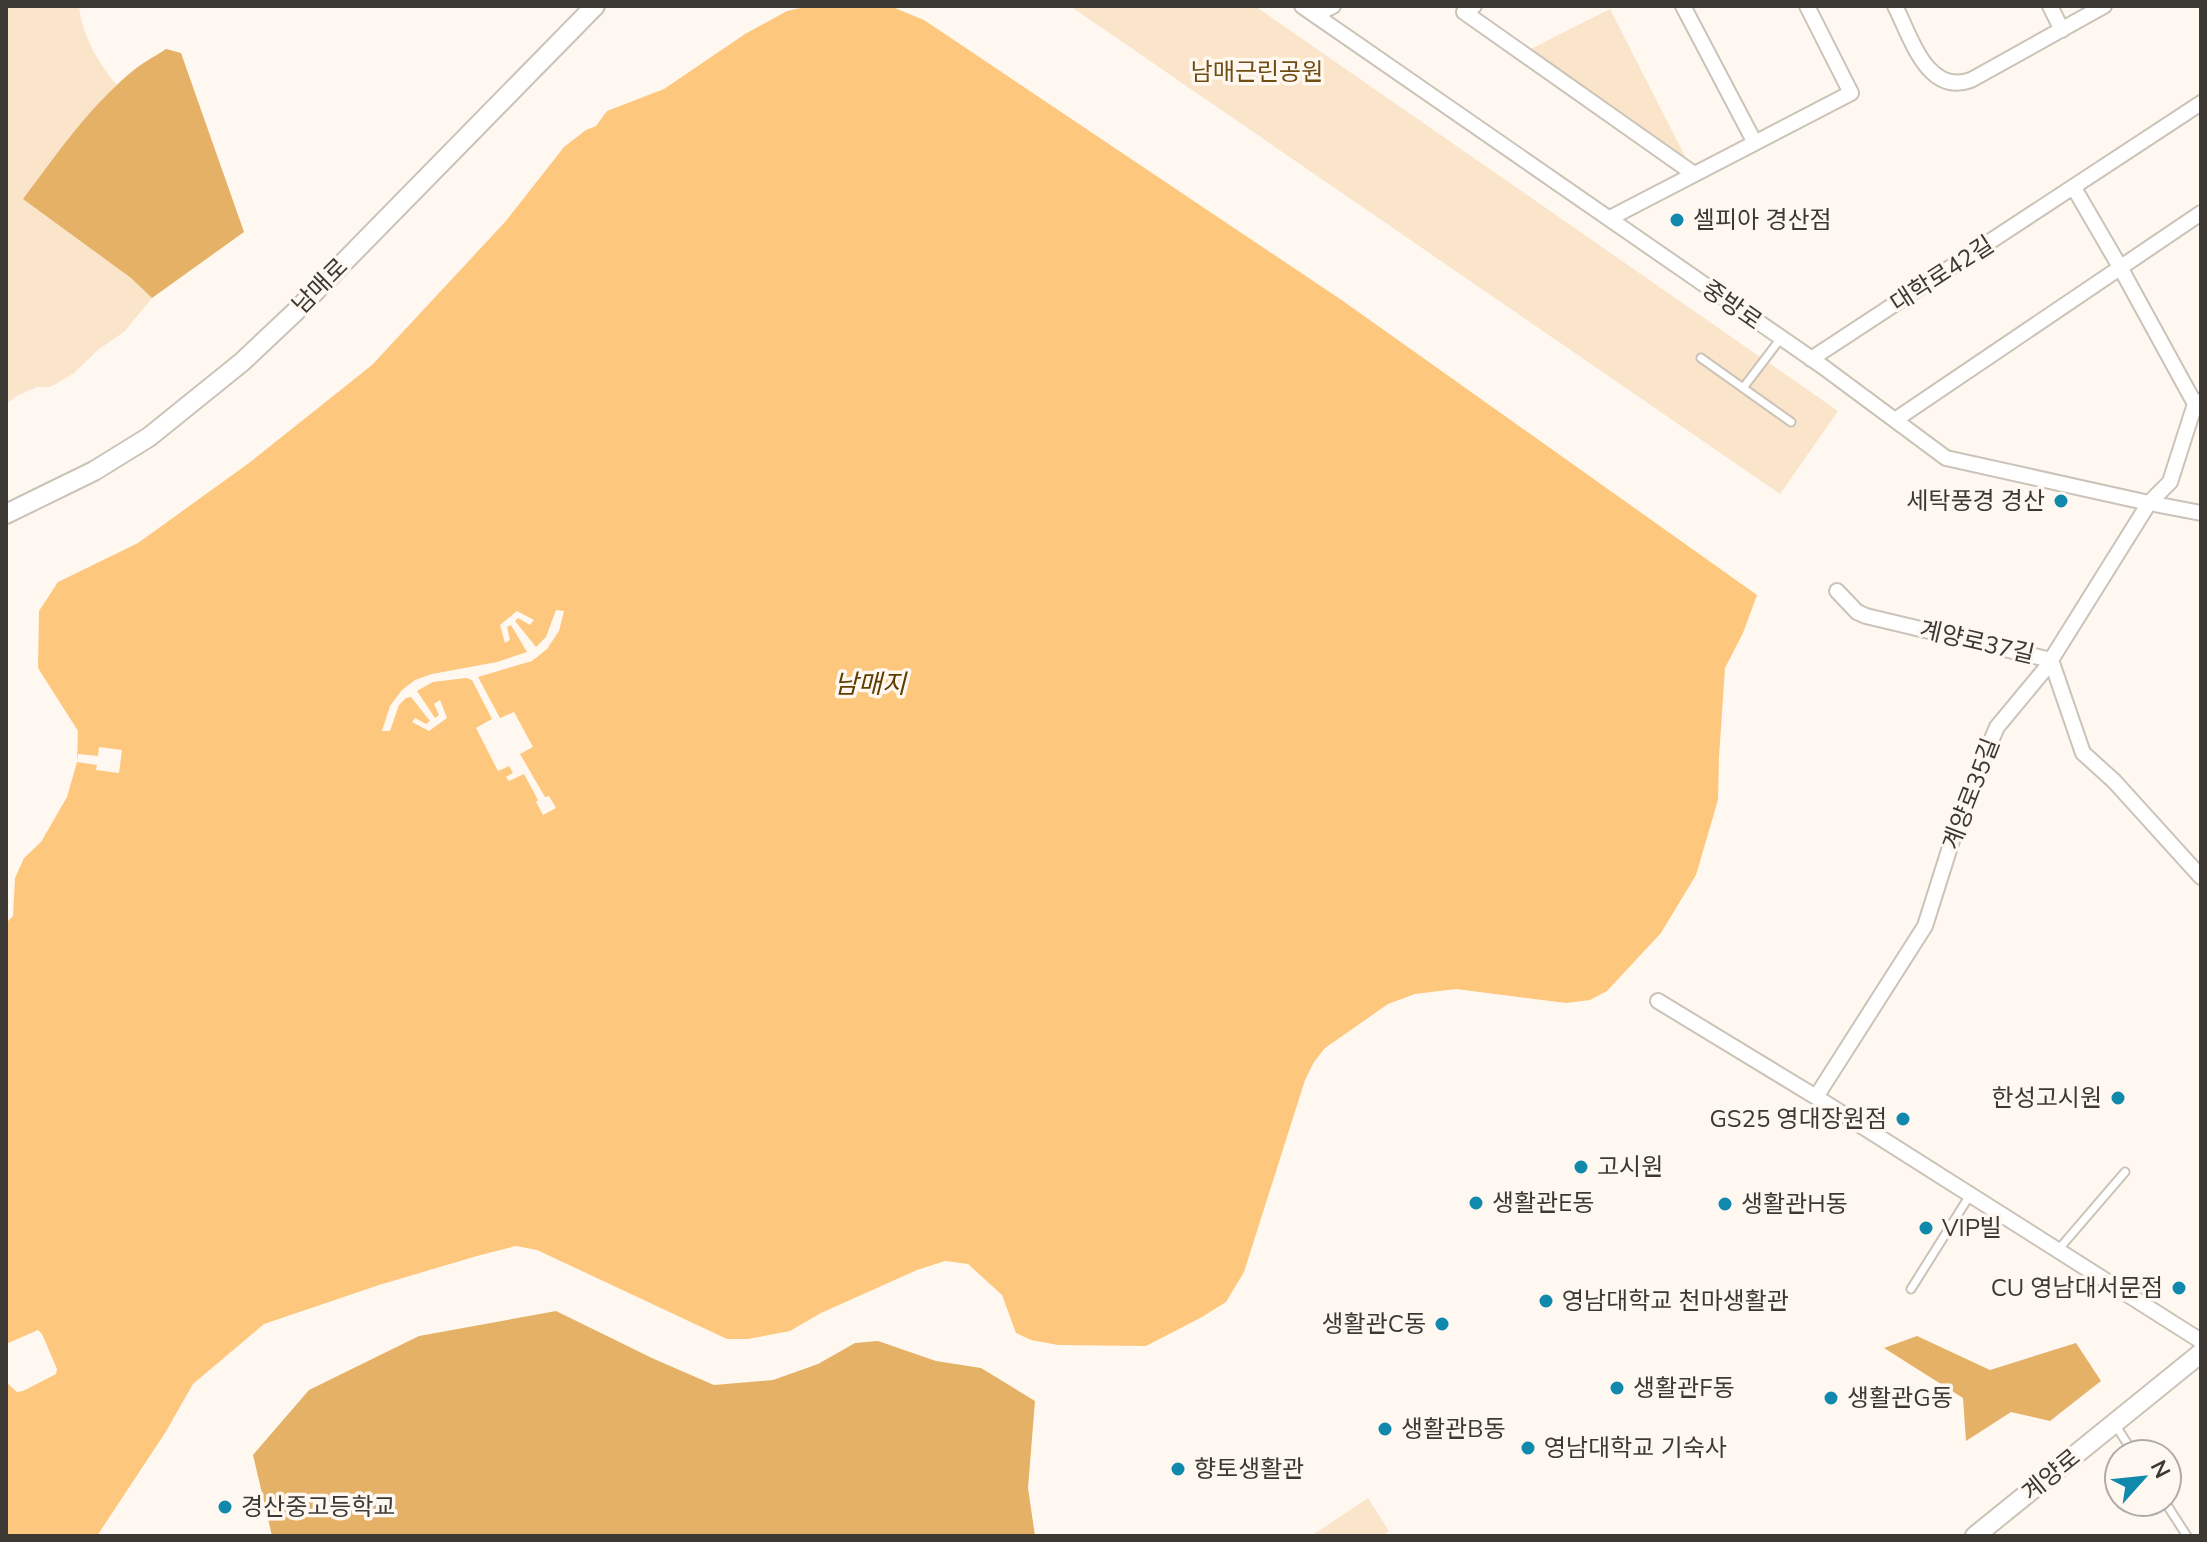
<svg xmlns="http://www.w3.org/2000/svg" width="2207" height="1542" viewBox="0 0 2207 1542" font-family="'Nunito Sans','Noto Sans KR',sans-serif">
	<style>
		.green { fill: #fae5ca }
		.forest { fill: #e5b166 }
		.water { fill: #fdc87d }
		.pier { fill: #fef8f1 }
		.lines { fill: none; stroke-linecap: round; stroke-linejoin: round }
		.service-casing { stroke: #ccc3b8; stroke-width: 11 }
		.minor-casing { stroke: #ccc3b8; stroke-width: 18 }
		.tertiary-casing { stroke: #ccc3b8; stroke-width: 22 }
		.service { stroke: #fff; stroke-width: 7 }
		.minor { stroke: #fff; stroke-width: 14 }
		.tertiary { stroke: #fff; stroke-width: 18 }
		.poi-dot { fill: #1089ac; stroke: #fef8f1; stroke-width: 3 }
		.labels { text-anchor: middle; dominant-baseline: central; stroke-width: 7; stroke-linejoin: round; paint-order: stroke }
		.park-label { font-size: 24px; fill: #704d14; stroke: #fef8f1 }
		.poi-label { font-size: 24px; fill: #3c3934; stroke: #fef8f1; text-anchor: start }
		.street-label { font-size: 24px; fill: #3c3934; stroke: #fef8f1 }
		.water-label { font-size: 26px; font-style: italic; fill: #5f3d00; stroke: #fef8f1 }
	</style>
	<rect width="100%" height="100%" fill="#fef8f1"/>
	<path class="green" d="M 6,6 L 79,6 C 82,36 98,62 117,85 C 81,120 52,159 24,199 L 131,278 L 152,298 L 124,332 L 99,349 L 73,374 L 50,387 L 37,387 L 17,396 L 6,404 Z
		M 1070,6 L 1255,6 L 1838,411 L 1780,494 Z
		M 1610,9 L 1694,174 L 1523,53 Z
		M 1368,1498 L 1389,1531 L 1383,1536 L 1311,1536 Z"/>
	<path class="forest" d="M 166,49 L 181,53 L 244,232 L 152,298 L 131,278 L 23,199 C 56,155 87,110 129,74 C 140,64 154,57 166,49 Z
		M 556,1311 L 654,1359 L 714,1385 L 773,1380 L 818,1364 L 855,1343 L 878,1341 L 936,1361 L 981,1368 L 1035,1401 L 1028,1488 L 1035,1536 L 272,1536 L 253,1455 L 309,1390 L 419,1336 Z
		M 1917,1336 L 1990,1370 L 2076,1343 L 2101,1381 L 2050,1421 L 2011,1412 L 1966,1441 L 1963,1398 L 1884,1348 Z"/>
	<path class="water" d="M 810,6 L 890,6 L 924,20 L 1343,301 L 1757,595 L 1743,633 L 1725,668 L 1719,757 L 1718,800 L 1696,875 L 1661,933 L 1607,991 L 1590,1000 L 1566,1003 L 1456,989 L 1415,994 L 1388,1004 L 1325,1048 L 1314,1062 L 1305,1080 L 1244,1272 L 1226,1302 L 1202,1317 L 1146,1346 L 1058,1345 L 1031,1340 L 1016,1333 L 1002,1295 L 968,1264 L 945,1261 L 917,1270 L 821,1313 L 790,1331 L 748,1339 L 727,1339 L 537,1250 L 516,1246 L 477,1256 L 379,1285 L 264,1324 L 193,1384 L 165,1433 L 97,1536 L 6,1536 L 6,1382 L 17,1392 L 23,1391 L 56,1374 L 57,1369 L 42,1334 L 38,1330 L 6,1344 L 6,923 L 13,916 L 15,878 L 24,858 L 41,842 L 67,797 L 77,762 L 78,731 L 38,668 L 39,611 L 58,582 L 138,543 L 249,463 L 372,365 L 505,222 L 564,147 L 586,130 L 596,126 L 607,111 L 664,89 L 745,34 L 787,11 Z"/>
	<path class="pier" d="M 556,610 L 564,611 L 559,631 L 547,649 L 532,661 L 478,677 L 500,718 L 514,712 L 533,747 L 520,754 L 545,797 L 549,796 L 556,808 L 543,815 L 536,802 L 538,800 L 524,774 L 509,781 L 506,777 L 513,773 L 509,766 L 498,771 L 476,728 L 492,719 L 472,680 L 466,678 L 433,682 L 417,691 L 435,718 L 439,715 L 434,704 L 440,700 L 447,718 L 429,731 L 412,722 L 415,718 L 426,724 L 430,721 L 411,697 L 406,698 L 399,705 L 390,731 L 382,731 L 390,706 L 402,690 L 415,680 L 432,674 L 497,662 L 527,652 L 511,625 L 507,627 L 510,640 L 505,643 L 500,625 L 517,611 L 534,620 L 530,625 L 518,618 L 515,621 L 536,647 L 546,637 Z
		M 99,747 L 122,750 L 119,773 L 96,770 L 97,765 L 77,762 L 78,754 L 98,756 Z"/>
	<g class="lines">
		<defs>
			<path id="service" d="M 1701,358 L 1791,422
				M 1743,388 L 1781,338
				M 2058,1250 L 2125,1172
				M 1911,1289 L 1970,1195
				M 2116,1426 L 2134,1454
				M 2165,1502 L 2187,1536"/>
			<path id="minor" d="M 1302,6 L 1822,366 L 1946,458 L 2149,503 L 2201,513
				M 1474,6 L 1464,12 L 1694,174
				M 1683,6 L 1755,143
				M 1895,6 C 1911,37 1927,96 1971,80 L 2104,6
				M 2050,6 L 2062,30
				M 1315,15 L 1333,6
				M 2074,188 L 2120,267 L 2195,404
				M 1610,218 L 1851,93 L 1807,6
				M 1811,359 L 2201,103
				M 1895,420 L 2201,213
				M 1837,591 L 1857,612 L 1866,616 L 2051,660 L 2083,753 L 2114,781 L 2201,877
				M 1658,1001 L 1816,1097 L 2201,1341
				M 1816,1097 L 1925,926 L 1962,809 L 1997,727 L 2046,668 L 2149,503 L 2170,482 L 2195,404 L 2201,401"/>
			<path id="tertiary" d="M 6,514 L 94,471 L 149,437 L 242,362 L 294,313 L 595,6
				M 1975,1536 L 2201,1353"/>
		</defs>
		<use href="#service" class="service-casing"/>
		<use href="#minor" class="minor-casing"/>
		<use href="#tertiary" class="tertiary-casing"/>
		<use href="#service" class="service"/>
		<use href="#minor" class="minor"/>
		<use href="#tertiary" class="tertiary"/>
	</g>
	<g class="poi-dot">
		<circle cx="1677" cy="220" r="8"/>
		<circle cx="2061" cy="501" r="8"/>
		<circle cx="2118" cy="1098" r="8"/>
		<circle cx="1903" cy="1119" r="8"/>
		<circle cx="1581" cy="1167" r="8"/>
		<circle cx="1476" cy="1203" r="8"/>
		<circle cx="1725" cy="1204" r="8"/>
		<circle cx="1926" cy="1228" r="8"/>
		<circle cx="2179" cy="1288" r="8"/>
		<circle cx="1546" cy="1301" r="8"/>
		<circle cx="1442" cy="1324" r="8"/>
		<circle cx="1617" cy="1388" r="8"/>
		<circle cx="1831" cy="1398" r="8"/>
		<circle cx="1385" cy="1429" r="8"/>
		<circle cx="1528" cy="1448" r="8"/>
		<circle cx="1178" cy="1469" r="8"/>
		<circle cx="225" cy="1507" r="8"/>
	</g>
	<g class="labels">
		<g class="park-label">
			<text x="1257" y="72">남매근린공원</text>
		</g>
		<g class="poi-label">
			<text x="1693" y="220">셀피아 경산점</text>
			<text x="2045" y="501" text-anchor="end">세탁풍경 경산</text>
			<text x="2102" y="1098" text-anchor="end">한성고시원</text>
			<text x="1887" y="1119" text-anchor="end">GS25 영대장원점</text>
			<text x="1597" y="1167">고시원</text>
			<text x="1492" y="1203">생활관E동</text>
			<text x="1741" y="1204">생활관H동</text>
			<text x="1942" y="1228">VIP빌</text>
			<text x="2163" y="1288" text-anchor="end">CU 영남대서문점</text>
			<text x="1562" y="1301">영남대학교 천마생활관</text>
			<text x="1426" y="1324" text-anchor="end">생활관C동</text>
			<text x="1633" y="1388">생활관F동</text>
			<text x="1847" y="1398">생활관G동</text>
			<text x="1401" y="1429">생활관B동</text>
			<text x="1544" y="1448">영남대학교 기숙사</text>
			<text x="1194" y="1469">향토생활관</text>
			<text x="241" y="1507">경산중고등학교</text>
		</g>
		<g class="street-label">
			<text transform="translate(1942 274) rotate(-33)">대학로42길</text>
			<text transform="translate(320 286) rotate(-45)">남매로</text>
			<text transform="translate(1732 305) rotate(35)">중방로</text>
			<text transform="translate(1977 642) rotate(13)">계양로37길</text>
			<text transform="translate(1971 794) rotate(-69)">계양로35길</text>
			<text transform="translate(2051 1475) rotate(-39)">계양로</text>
		</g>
		<g class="water-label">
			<text x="870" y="684">남매지</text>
		</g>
	</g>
	<rect width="2207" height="1542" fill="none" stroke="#3c3934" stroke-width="16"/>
	<g transform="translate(2143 1478) rotate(63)"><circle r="38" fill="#fef8f1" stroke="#b0aca5" stroke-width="2"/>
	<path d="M0-6L14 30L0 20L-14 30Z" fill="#1089ac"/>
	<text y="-12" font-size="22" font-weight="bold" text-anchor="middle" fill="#3c3934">N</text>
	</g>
</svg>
